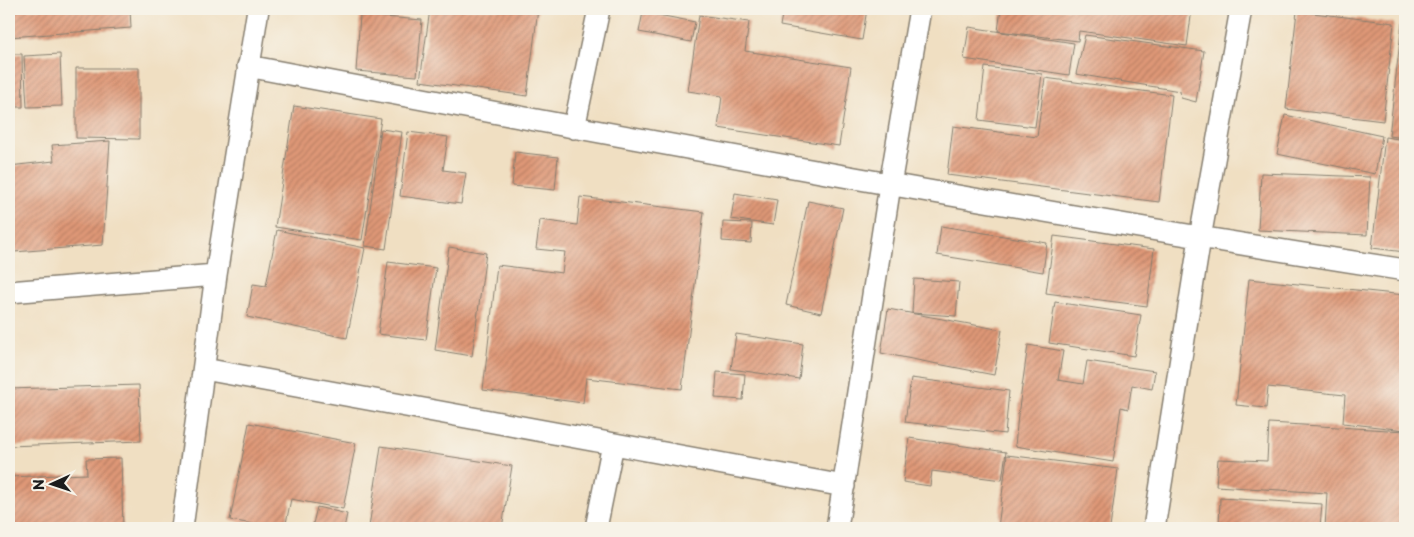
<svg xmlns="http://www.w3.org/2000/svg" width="1414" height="537" viewBox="0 0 1414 537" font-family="'Playpen Sans',sans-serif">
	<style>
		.building { fill: url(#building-hatch) }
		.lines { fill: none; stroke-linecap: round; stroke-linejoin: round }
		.service-casing { stroke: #867e6f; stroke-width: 24 }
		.service { stroke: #fff; stroke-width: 21 }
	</style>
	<defs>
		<pattern id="building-hatch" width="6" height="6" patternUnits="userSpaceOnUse" patternTransform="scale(1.25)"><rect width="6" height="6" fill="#df9877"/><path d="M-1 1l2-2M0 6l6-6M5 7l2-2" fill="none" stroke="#b47b61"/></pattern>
	</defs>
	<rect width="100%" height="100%" fill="#f7f3e8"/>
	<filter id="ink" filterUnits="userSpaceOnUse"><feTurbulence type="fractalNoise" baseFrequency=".02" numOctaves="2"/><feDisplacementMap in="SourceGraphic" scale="10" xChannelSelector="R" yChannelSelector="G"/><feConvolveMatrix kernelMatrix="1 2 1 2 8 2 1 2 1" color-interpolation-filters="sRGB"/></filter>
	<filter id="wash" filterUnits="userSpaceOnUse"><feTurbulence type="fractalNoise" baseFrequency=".0096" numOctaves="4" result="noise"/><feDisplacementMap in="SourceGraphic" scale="20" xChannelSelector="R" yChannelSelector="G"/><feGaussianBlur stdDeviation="1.12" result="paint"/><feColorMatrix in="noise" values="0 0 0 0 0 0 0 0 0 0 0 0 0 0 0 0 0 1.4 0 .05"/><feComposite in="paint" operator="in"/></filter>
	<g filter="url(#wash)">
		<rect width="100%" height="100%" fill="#f0dfc2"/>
		<g id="blocks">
			<path class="building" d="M 9,9 L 130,9 L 131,28 L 9,37 Z
				M 430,9 L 538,9 L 527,96 L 420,81 Z
				M 783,9 L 867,9 L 862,40 L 780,26 Z
				M 1001,9 L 1192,9 L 1187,46 L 1079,31 L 1078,41 L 998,31 Z
				M 1297,11 L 1394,23 L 1383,121 L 1286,109 Z
				M 643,12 L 695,22 L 691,42 L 639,32 Z
				M 360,15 L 422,20 L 417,76 L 356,71 Z
				M 699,15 L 749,22 L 745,51 L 851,67 L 839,146 L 718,128 L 722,96 L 688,91 Z
				M 1402,23 L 1405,23 L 1405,138 L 1389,136 Z
				M 969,27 L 1074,43 L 1069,75 L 964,59 Z
				M 1085,35 L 1204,51 L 1196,102 L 1181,98 L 1180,91 L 1076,74 Z
				M 9,54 L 22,54 L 23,107 L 9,107 Z
				M 60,54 L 62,106 L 27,107 L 24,56 Z
				M 985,67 L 1042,74 L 1035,127 L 979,120 Z
				M 76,68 L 139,68 L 139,139 L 76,138 Z
				M 1045,78 L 1172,95 L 1159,202 L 947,175 L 953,126 L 1037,137 Z
				M 294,106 L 381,119 L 362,240 L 275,227 Z
				M 1285,115 L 1382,136 L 1375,174 L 1277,154 Z
				M 381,129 L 402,132 L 386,249 L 365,246 Z
				M 408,132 L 448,137 L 443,170 L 466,173 L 461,204 L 400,196 Z
				M 1385,137 L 1405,140 L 1405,252 L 1372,248 Z
				M 110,141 L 103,245 L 14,252 L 10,213 L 9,213 L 9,166 L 54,161 L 52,145 Z
				M 515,152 L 558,157 L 555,190 L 512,186 Z
				M 1261,173 L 1370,177 L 1367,235 L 1258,230 Z
				M 735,193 L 777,200 L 773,225 L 731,219 Z
				M 580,197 L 704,212 L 682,389 L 586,378 L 583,403 L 483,390 L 497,265 L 562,273 L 565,252 L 536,249 L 540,220 L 577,225 Z
				M 808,201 L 843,208 L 821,313 L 786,305 Z
				M 723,222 L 752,223 L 751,243 L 722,241 Z
				M 941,226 L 1047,243 L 1043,272 L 937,255 Z
				M 277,230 L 365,248 L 347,338 L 247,317 L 253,284 L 266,286 Z
				M 1054,236 L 1154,249 L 1147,306 L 1046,293 Z
				M 449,247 L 486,253 L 472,356 L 435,350 Z
				M 388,262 L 436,268 L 426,340 L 378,334 Z
				M 914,279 L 959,282 L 956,316 L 912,313 Z
				M 1249,279 L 1405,295 L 1405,430 L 1343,423 L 1345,395 L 1268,387 L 1266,408 L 1236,405 Z
				M 1055,302 L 1141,315 L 1134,356 L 1049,343 Z
				M 888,309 L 1002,330 L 994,375 L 881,353 Z
				M 736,334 L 803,344 L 799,379 L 731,369 Z
				M 1028,345 L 1063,351 L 1058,380 L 1083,384 L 1087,361 L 1155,371 L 1152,389 L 1132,385 L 1128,409 L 1121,407 L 1113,462 L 1015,446 L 1018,415 Z
				M 717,372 L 745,374 L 743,400 L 715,398 Z
				M 911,378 L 1009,391 L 1005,434 L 905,422 Z
				M 139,385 L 141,441 L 9,446 L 9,389 Z
				M 249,423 L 356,443 L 343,509 L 291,499 L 285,528 L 275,528 L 230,520 Z
				M 1269,423 L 1405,431 L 1405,528 L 1325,528 L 1327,493 L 1216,486 L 1218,459 L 1267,461 Z
				M 909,438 L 1006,452 L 1002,480 L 932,471 L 930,486 L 903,482 Z
				M 381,446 L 512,466 L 502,528 L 378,528 L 369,527 Z
				M 1007,455 L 1118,469 L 1110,528 L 998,528 Z
				M 121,458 L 123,528 L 9,528 L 9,477 L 87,474 L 86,459 Z
				M 1220,498 L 1322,504 L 1320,528 L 1219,528 Z
				M 317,507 L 347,514 L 344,528 L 312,528 Z"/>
		</g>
	</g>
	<g filter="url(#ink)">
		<use href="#blocks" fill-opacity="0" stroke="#867e6f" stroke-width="1"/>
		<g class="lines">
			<defs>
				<path id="service" d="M 248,66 C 633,139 1018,210 1405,270
					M 574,128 L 599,9
					M 9,292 L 216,275
					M 204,369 L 844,486
					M 182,528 L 216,275 L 258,9
					M 596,528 L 613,444
					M 837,528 L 890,185 L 920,9
					M 1154,528 L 1200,238 L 1241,9"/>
			</defs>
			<use href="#service" class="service-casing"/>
			<use href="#service" class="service"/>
		</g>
	</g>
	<rect width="1414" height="537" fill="none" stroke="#f7f3e8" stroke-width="30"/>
	<g transform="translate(52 484) rotate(267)" stroke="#f7f3e8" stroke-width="4" paint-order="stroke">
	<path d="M0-4L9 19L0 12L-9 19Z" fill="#1c1c1c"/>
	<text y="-8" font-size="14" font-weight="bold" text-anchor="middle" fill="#1c1c1c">N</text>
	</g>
</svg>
